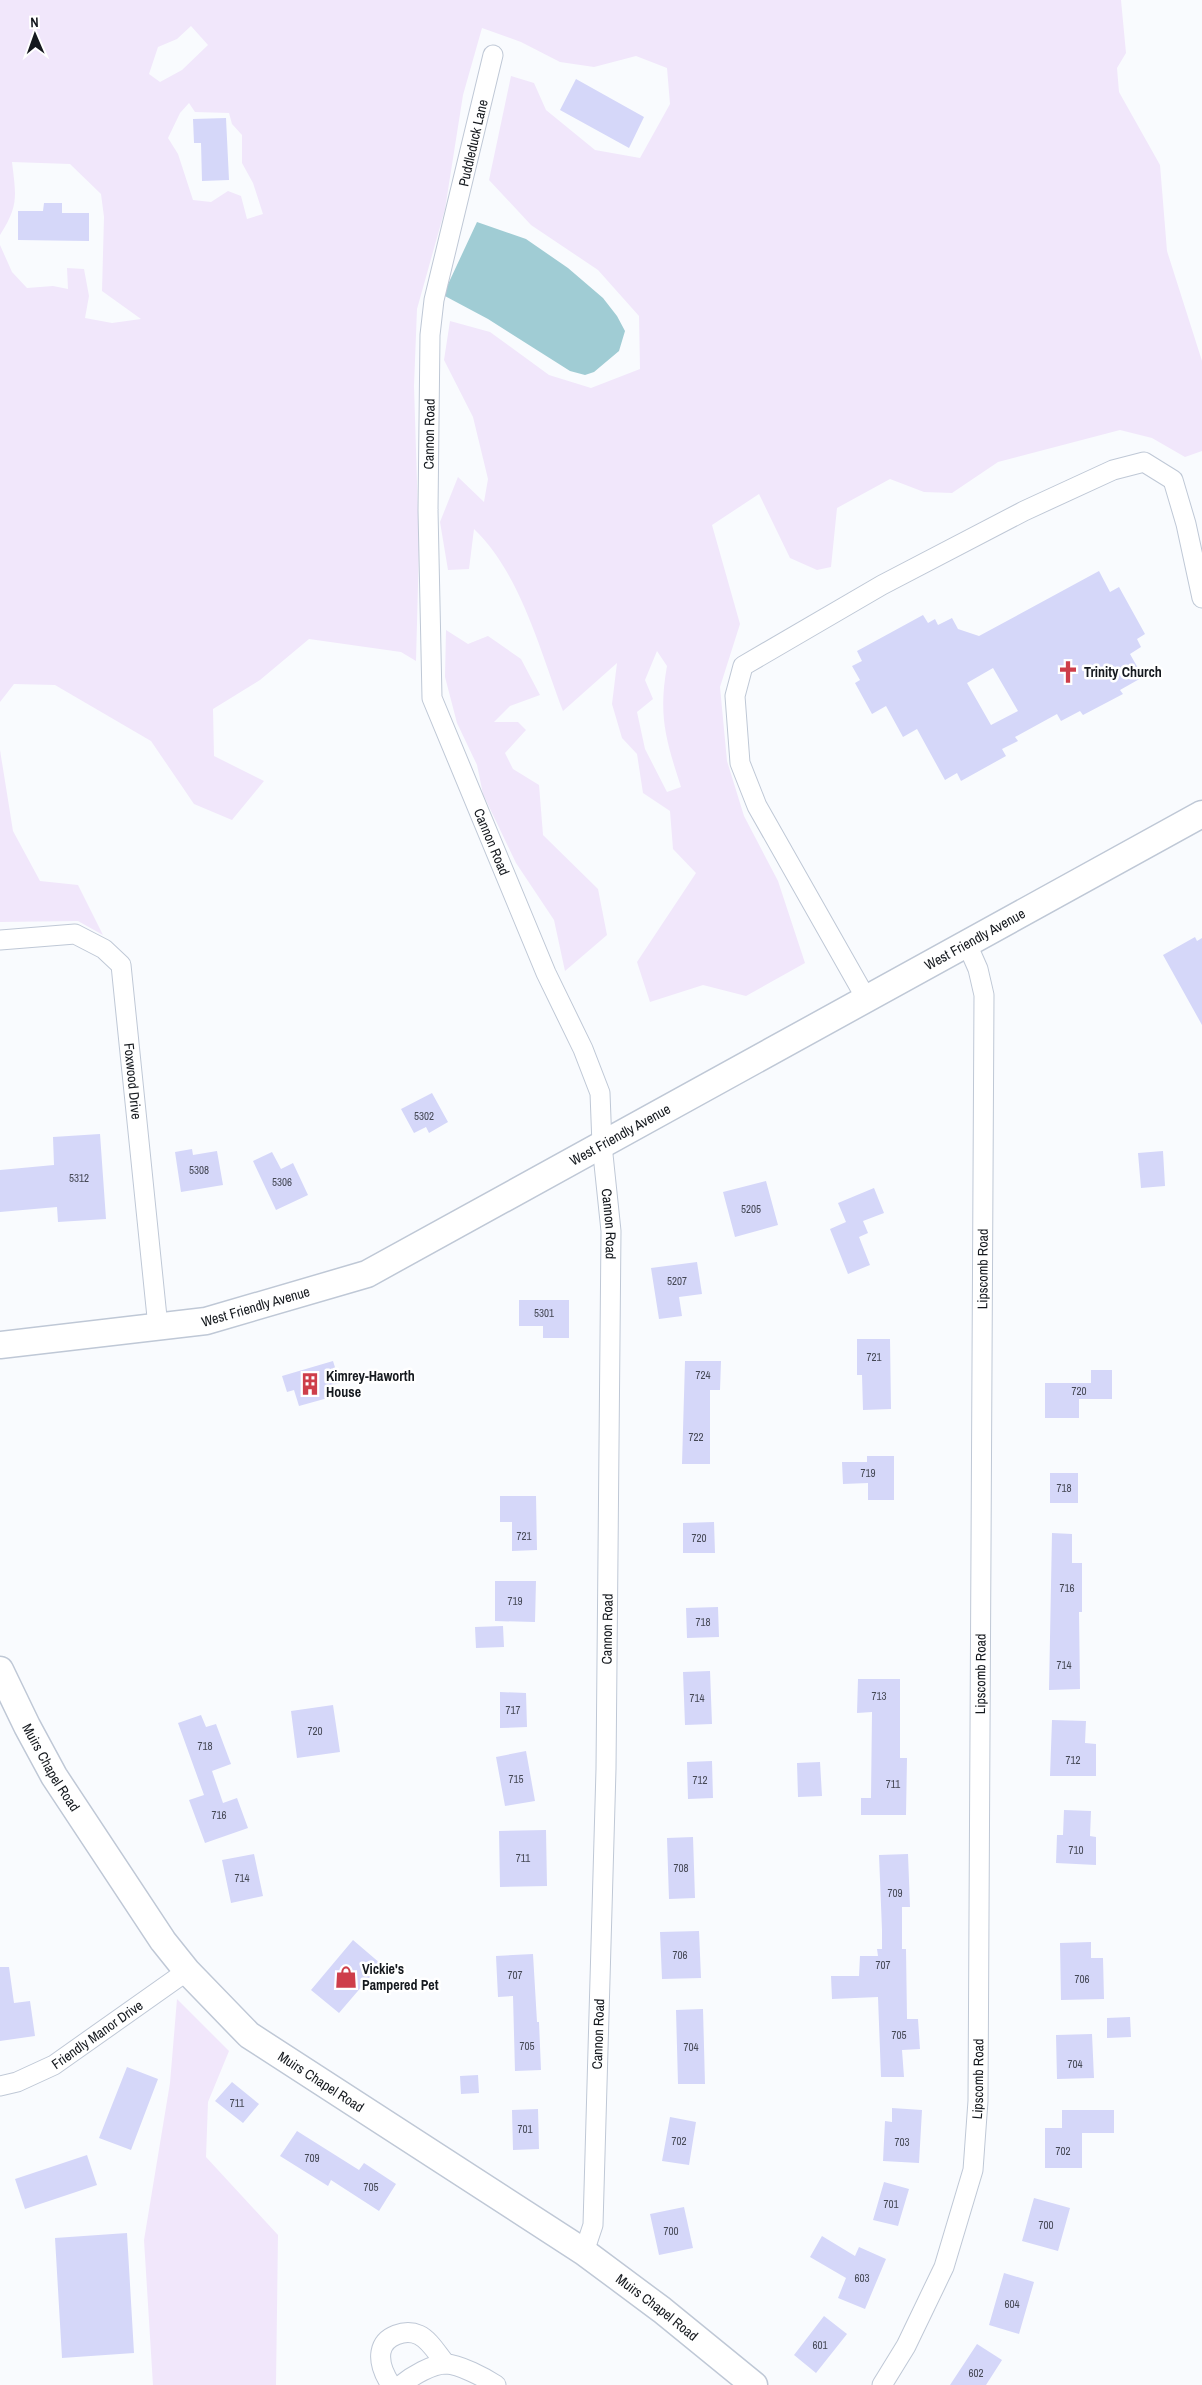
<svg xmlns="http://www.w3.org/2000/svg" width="1202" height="2385" viewBox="0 0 1202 2385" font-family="'Archivo Narrow',sans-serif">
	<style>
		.green { fill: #f1e7fb; fill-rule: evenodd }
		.water { fill: #a0ccd4 }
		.building { fill: #d5d7f9; fill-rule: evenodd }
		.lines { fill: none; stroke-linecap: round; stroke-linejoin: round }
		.minor-casing { stroke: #bfc8d6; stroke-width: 21 }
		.secondary-casing { stroke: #bfc8d6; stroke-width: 29 }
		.minor { stroke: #fff; stroke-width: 19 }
		.secondary { stroke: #fff; stroke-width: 26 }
		.labels { text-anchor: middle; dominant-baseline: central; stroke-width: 5; stroke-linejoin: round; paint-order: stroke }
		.number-label { font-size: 11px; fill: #454855 }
		.street-label { font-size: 14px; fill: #15191e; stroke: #fff }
		.poi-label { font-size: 14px; font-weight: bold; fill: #15191e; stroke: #fff; text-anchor: start }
	</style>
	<rect width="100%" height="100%" fill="#f9fbfe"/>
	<path class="green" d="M 0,0 L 1121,0 L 1126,53 L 1117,68 L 1119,92 L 1160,165 L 1167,251 L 1202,361 L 1202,451 L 1185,457 L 1152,438 L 1120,430 L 998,462 L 952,493 L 924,492 L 890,479 L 837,508 L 831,567 L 817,570 L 790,558 L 759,494 L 712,525 L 740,624 L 720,687 L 727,761 L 744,816 L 778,881 L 805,963 L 746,996 L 703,985 L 650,1002 L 637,962 L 696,873 L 673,849 L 670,811 L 643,793 L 637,754 L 622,738 L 612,704 L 617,663 L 563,711 C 540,651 521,574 474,529 L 469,569 L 448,570 L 440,522 L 458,477 L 484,502 L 488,479 L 473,417 L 444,360 L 450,321 L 490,332 L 549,375 L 591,388 L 640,369 L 639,316 L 598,270 L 531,225 L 489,180 L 511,76 L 534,83 L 546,110 L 595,150 L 640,158 L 670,104 L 667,68 L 636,56 L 594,67 L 560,62 L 521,42 L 482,28 L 463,95 L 445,209 L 417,309 L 414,386 L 419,547 L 416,661 L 401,652 L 309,639 L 260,680 L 213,709 L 214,756 L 264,781 L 232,820 L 194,804 L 151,741 L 55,685 L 14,684 L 0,702 L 0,245 L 12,272 L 27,288 L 53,286 L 68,289 L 67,268 L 84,269 L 89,296 L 85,318 L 112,323 L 141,319 L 102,291 L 104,217 L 101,194 L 70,164 L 12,162 C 16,196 19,205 0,235 ZM 191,26 L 208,45 L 182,70 L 160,82 L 149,74 L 158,47 L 177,39 ZM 189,103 L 195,112 L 229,113 L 232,124 L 242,135 L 242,163 L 253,183 L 263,214 L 247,219 L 241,196 L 228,191 L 211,202 L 193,200 L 178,154 L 168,138 L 180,113 ZM 657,651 L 667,666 C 658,716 666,740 681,787 L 667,792 L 645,749 L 637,712 L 653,699 L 645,680 Z
		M 446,630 L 468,644 L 488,636 L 521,659 L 540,695 L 510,706 L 494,722 L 518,722 L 526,730 L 505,753 L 513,769 L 539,785 L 543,835 L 598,889 L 607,935 L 565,971 L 554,920 L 516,863 L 483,794 L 477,765 L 457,723 L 445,677 Z
		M 0,750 L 13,831 L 40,881 L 78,885 L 103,935 L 78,921 L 0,922 Z
		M 177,1999 L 229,2051 L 208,2102 L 206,2157 L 278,2235 L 276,2385 L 153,2385 L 144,2240 L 170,2083 Z"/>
	<path class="water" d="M 477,222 L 526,239 L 568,268 L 603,298 L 617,316 L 625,331 L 619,351 L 594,372 L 585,375 L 570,371 L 488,319 L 443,295 Z"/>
	<path class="building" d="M 576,79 L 644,117 L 629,148 L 560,110 Z
		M 226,118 L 229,180 L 202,181 L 201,143 L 194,143 L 193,119 Z
		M 44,203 L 62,203 L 62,213 L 89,213 L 89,241 L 18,240 L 18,211 L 43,211 Z
		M 1099,571 L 1110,592 L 1119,587 L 1145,634 L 1137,639 L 1141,647 L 1130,654 L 1143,677 L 1120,690 L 1123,694 L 1083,715 L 1080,711 L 1061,721 L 1057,714 L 1015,737 L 1018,741 L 1002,749 L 1006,756 L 961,781 L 957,773 L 945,780 L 917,729 L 903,737 L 886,706 L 872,714 L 855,683 L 860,680 L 852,666 L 862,661 L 857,651 L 923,615 L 928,623 L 935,619 L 938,625 L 952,618 L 958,629 L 979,636 ZM 993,668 L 1018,711 L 991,725 L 967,683 Z
		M 1195,937 L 1197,941 L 1202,938 L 1202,1025 L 1163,955 Z
		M 432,1093 L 448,1122 L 429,1133 L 426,1127 L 414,1133 L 401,1109 Z
		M 100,1134 L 106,1219 L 58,1222 L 57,1207 L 0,1212 L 0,1170 L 54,1165 L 53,1137 Z
		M 192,1149 L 193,1155 L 217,1151 L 223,1185 L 181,1192 L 175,1152 Z
		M 1163,1151 L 1165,1186 L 1141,1188 L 1138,1153 Z
		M 272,1152 L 281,1169 L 293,1163 L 308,1195 L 276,1210 L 253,1161 Z
		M 766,1181 L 778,1225 L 735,1237 L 723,1192 Z
		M 874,1188 L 884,1213 L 863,1221 L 868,1233 L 859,1237 L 870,1265 L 848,1274 L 830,1229 L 846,1222 L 838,1203 Z
		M 697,1262 L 702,1294 L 679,1297 L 682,1316 L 659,1319 L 651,1268 Z
		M 519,1300 L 569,1300 L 569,1338 L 543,1338 L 543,1326 L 519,1326 Z
		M 857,1339 L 890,1339 L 891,1409 L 863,1410 L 862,1375 L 857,1375 Z
		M 333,1361 L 340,1383 L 332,1385 L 335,1396 L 299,1406 L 294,1390 L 287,1392 L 282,1376 Z
		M 685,1361 L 721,1361 L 720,1390 L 710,1390 L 710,1464 L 682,1464 Z
		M 1091,1370 L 1112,1370 L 1112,1399 L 1079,1399 L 1079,1418 L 1045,1418 L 1045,1383 L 1091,1383 Z
		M 867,1456 L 894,1456 L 894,1500 L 868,1500 L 868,1483 L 843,1484 L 842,1462 L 867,1462 Z
		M 1050,1473 L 1078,1473 L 1078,1503 L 1050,1503 Z
		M 500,1496 L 536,1496 L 537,1550 L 512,1551 L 512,1522 L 500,1522 Z
		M 714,1522 L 715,1553 L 683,1553 L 683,1523 Z
		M 1052,1533 L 1072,1534 L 1072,1563 L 1082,1563 L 1082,1612 L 1079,1612 L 1080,1689 L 1049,1690 Z
		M 495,1581 L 536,1581 L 535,1622 L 495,1621 Z
		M 718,1607 L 719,1637 L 687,1638 L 686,1608 Z
		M 503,1626 L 504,1647 L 476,1648 L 475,1627 Z
		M 710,1671 L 712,1724 L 685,1725 L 683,1672 Z
		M 858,1679 L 900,1679 L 900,1758 L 907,1758 L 906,1815 L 861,1815 L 861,1798 L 871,1798 L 872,1712 L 857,1713 Z
		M 500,1692 L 526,1693 L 527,1727 L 500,1728 Z
		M 333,1705 L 340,1752 L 297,1758 L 291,1711 Z
		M 201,1715 L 206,1727 L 216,1724 L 231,1764 L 212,1771 L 223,1803 L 237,1798 L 248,1828 L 205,1843 L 189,1800 L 204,1795 L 178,1723 Z
		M 1052,1720 L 1086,1721 L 1085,1743 L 1096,1744 L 1096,1776 L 1050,1776 Z
		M 526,1751 L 535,1801 L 505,1806 L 496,1757 Z
		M 712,1761 L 713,1798 L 688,1799 L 687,1762 Z
		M 820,1762 L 822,1796 L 798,1797 L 797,1763 Z
		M 1064,1810 L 1091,1811 L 1090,1836 L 1096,1837 L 1096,1865 L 1056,1863 L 1057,1835 L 1063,1835 Z
		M 546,1830 L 547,1886 L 500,1887 L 499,1831 Z
		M 693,1837 L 695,1898 L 669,1899 L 667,1838 Z
		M 254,1854 L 263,1896 L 231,1903 L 222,1860 Z
		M 908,1854 L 910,1907 L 902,1907 L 902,1949 L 906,1949 L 907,2019 L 918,2019 L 920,2049 L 902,2050 L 904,2077 L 881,2077 L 878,1997 L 832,1999 L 831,1976 L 859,1976 L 860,1956 L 878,1956 L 877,1949 L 882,1949 L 882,1930 L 879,1855 Z
		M 699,1931 L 701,1978 L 662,1979 L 660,1932 Z
		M 353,1940 L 381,1964 L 339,2013 L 311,1990 Z
		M 1091,1942 L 1091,1958 L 1103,1958 L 1104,1999 L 1061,2000 L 1060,1943 Z
		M 533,1954 L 537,2022 L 539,2022 L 541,2070 L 515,2071 L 513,1996 L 498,1997 L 496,1956 Z
		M 0,1967 L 9,1967 L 14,2003 L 30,2001 L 35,2036 L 0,2041 Z
		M 703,2009 L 705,2084 L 678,2084 L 676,2010 Z
		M 1130,2017 L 1131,2037 L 1107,2038 L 1107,2018 Z
		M 1092,2034 L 1094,2078 L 1057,2079 L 1056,2035 Z
		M 127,2067 L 158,2079 L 131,2150 L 99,2138 Z
		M 478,2075 L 479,2093 L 461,2094 L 460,2076 Z
		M 232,2082 L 259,2104 L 243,2123 L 215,2101 Z
		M 892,2108 L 922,2110 L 919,2163 L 883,2161 L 885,2121 L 892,2122 Z
		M 538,2109 L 539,2149 L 513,2150 L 512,2110 Z
		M 1062,2110 L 1114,2110 L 1114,2133 L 1082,2133 L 1082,2168 L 1045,2168 L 1045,2128 L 1062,2128 Z
		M 670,2117 L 696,2122 L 689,2165 L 662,2161 Z
		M 297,2131 L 359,2170 L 364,2163 L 396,2184 L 379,2211 L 331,2180 L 328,2186 L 280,2156 Z
		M 87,2155 L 97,2185 L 25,2209 L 15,2179 Z
		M 884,2182 L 909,2189 L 898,2226 L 873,2220 Z
		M 1034,2198 L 1070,2208 L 1058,2251 L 1022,2241 Z
		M 684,2207 L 693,2248 L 659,2255 L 650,2214 Z
		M 127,2233 L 134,2353 L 62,2358 L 55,2238 Z
		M 822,2236 L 855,2256 L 859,2247 L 886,2259 L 865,2309 L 838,2298 L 846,2278 L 810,2257 Z
		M 1004,2273 L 1034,2282 L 1019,2334 L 989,2325 Z
		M 824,2316 L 847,2334 L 816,2373 L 794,2355 Z
		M 977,2344 L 1002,2360 L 986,2385 L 950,2385 Z"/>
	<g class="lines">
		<defs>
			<g id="minor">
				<path id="s1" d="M 493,55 L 434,300 L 430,335 L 428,510 L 432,698 L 546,973 L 583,1049 L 600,1093 L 602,1145 L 611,1231 L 606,1769 L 593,2225 L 584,2252"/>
				<path id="s2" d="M 0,940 L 75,934 L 104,949 L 121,965 L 158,1327"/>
				<path d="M 867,1000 L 757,806 L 740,763 L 735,696 L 743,666 L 882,585 L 1024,511 L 1113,470 L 1144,462 L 1173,480 L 1186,524 L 1202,598"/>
				<path id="s3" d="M 0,2086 L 17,2082 L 54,2065 L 187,1971"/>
				<path d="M 391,2385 C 385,2376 379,2364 381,2352 C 384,2335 406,2329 419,2335 C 430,2340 438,2355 446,2364"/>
				<path d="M 401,2385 C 412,2376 432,2364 446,2364 C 459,2364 485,2378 496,2385"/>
				<path id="s4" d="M 882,2385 L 906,2346 L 944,2267 L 973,2170 L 978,2101 L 984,995 L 978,969 L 967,944"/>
			</g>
			<g id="secondary">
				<path id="s5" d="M 0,1345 L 206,1321 L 367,1274 L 1202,814"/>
				<path id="s6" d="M 0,1670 L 27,1726 L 54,1776 L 163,1941 L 187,1971 L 249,2035 L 584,2252 L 662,2310 L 754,2385"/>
			</g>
		</defs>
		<use href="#minor" class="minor-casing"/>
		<use href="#secondary" class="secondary-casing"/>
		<use href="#minor" class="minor"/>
		<use href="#secondary" class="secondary"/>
	</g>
	<defs>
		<symbol id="church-bare" viewBox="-9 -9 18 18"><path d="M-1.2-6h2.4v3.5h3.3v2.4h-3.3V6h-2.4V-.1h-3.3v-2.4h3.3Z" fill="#ce3e4a" stroke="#fff" stroke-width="2.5" paint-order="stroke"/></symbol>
		<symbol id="building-bare" viewBox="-9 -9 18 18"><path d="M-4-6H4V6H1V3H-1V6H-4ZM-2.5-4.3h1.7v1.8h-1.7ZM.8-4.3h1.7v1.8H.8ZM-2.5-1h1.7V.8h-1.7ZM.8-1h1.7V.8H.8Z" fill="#ce3e4a" stroke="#fff" stroke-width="2.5" paint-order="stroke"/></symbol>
		<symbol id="shop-bare" viewBox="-9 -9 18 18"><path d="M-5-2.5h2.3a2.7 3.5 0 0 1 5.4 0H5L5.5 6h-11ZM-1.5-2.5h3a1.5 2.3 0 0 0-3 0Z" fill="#ce3e4a" stroke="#fff" stroke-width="2.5" paint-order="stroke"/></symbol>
	</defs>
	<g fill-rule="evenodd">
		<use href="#church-bare" x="1052" y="656" width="32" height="32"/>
		<use href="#building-bare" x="294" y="1368" width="32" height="32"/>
		<use href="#shop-bare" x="330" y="1961" width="32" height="32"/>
	</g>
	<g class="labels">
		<g class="number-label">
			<text x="424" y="1116">5302</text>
			<text x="199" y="1170">5308</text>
			<text x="79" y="1178">5312</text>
			<text x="282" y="1182">5306</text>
			<text x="751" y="1209">5205</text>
			<text x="677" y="1281">5207</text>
			<text x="544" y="1313">5301</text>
			<text x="874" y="1357">721</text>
			<text x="703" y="1375">724</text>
			<text x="1079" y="1391">720</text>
			<text x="696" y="1437">722</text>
			<text x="868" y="1473">719</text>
			<text x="1064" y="1488">718</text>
			<text x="524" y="1536">721</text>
			<text x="699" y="1538">720</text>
			<text x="1067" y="1588">716</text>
			<text x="515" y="1601">719</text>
			<text x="703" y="1622">718</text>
			<text x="1064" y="1665">714</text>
			<text x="879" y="1696">713</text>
			<text x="697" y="1698">714</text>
			<text x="513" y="1710">717</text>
			<text x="315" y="1731">720</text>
			<text x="205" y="1746">718</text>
			<text x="1073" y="1760">712</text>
			<text x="516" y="1779">715</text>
			<text x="700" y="1780">712</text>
			<text x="893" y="1784">711</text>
			<text x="219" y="1815">716</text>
			<text x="1076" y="1850">710</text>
			<text x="523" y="1858">711</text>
			<text x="681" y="1868">708</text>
			<text x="242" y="1878">714</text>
			<text x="895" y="1893">709</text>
			<text x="680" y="1955">706</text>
			<text x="883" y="1965">707</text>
			<text x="515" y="1975">707</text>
			<text x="1082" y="1979">706</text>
			<text x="899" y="2035">705</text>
			<text x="527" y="2046">705</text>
			<text x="691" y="2047">704</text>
			<text x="1075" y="2064">704</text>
			<text x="237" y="2103">711</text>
			<text x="525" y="2129">701</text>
			<text x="679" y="2141">702</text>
			<text x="902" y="2142">703</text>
			<text x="1063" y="2151">702</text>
			<text x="312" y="2158">709</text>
			<text x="371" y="2187">705</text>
			<text x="891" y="2204">701</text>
			<text x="1046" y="2225">700</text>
			<text x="671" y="2231">700</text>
			<text x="862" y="2278">603</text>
			<text x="1012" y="2304">604</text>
			<text x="820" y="2345">601</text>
			<text x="976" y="2373">602</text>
		</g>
		<g class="street-label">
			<text transform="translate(473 143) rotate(-77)">Puddleduck Lane</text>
			<text transform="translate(429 434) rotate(-89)">Cannon Road</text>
			<text stroke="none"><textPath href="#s1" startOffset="806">Cannon Road</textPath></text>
			<text stroke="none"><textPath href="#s5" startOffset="1069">West Friendly Avenue</textPath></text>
			<text stroke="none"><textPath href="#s2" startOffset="248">Foxwood Drive</textPath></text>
			<text stroke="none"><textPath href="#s5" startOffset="664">West Friendly Avenue</textPath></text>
			<text stroke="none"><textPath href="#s1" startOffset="1211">Cannon Road</textPath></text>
			<text stroke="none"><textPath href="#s4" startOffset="1136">Lipscomb Road</textPath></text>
			<text stroke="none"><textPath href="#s5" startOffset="259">West Friendly Avenue</textPath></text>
			<text transform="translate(607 1629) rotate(-89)">Cannon Road</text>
			<text stroke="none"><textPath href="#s4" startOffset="731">Lipscomb Road</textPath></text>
			<text stroke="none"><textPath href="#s6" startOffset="110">Muirs Chapel Road</textPath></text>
			<text transform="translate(598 2034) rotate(-88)">Cannon Road</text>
			<text stroke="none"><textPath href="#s3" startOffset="111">Friendly Manor Drive</textPath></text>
			<text stroke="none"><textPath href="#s4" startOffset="326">Lipscomb Road</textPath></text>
			<text stroke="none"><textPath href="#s6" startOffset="530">Muirs Chapel Road</textPath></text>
			<text stroke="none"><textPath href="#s6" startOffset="935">Muirs Chapel Road</textPath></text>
		</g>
		<g class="poi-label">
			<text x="1084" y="672">Trinity Church</text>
			<text x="326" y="1376">Kimrey-Haworth<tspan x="326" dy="16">House</tspan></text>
			<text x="362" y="1969">Vickie's<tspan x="362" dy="16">Pampered Pet</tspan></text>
		</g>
	</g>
	<g transform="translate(35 35) rotate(358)" stroke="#ffffff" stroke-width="4" paint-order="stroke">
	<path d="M0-4L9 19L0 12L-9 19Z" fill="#15191e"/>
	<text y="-8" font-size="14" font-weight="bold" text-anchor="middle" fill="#15191e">N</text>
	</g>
</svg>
